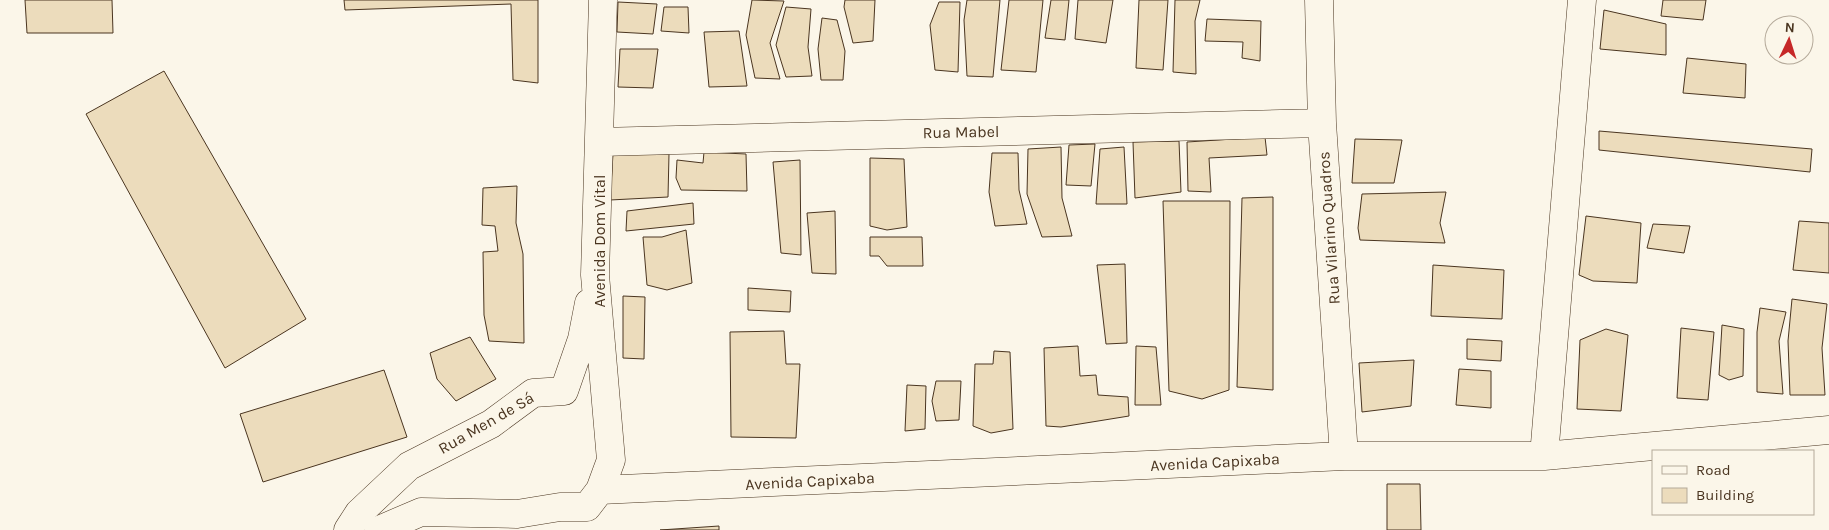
<svg xmlns="http://www.w3.org/2000/svg" width="1829" height="530" viewBox="0 0 1829 530" font-family="Karla,sans-serif">
	<style>
		.building { fill: #ecdcbc; stroke: #4a3520 }
		.lines { fill: none; stroke-linecap: round; stroke-linejoin: round }
		.minor-casing { stroke: #4a3520; stroke-width: 29 }
		.minor { stroke: #fbf6e9; stroke-width: 28 }
		.labels { text-anchor: middle; dominant-baseline: central; stroke-width: 4; stroke-linejoin: round; paint-order: stroke }
		.street-label { font-size: 16px; fill: #4a3520; stroke: #fbf6e9 }
	</style>
	<rect width="100%" height="100%" fill="#fbf6e9"/>
	<path class="building" d="M 25,0 L 112,0 L 113,33 L 27,33 Z
		M 344,0 L 538,0 L 538,83 L 513,80 L 511,4 L 345,10 Z
		M 752,0 L 784,1 L 770,43 L 780,79 L 755,78 L 746,35 Z
		M 845,0 L 875,0 L 873,41 L 853,43 L 844,7 Z
		M 967,0 L 1000,0 L 993,77 L 967,76 L 964,20 Z
		M 1009,0 L 1043,0 L 1036,72 L 1001,70 Z
		M 1051,0 L 1069,0 L 1065,40 L 1045,38 Z
		M 1078,0 L 1113,0 L 1106,43 L 1075,39 Z
		M 1139,0 L 1168,0 L 1163,70 L 1136,68 Z
		M 1175,0 L 1200,0 L 1195,21 L 1196,74 L 1173,72 Z
		M 1663,0 L 1706,0 L 1703,20 L 1661,16 Z
		M 618,2 L 657,4 L 653,34 L 617,32 Z
		M 939,2 L 960,2 L 958,72 L 935,70 L 930,25 Z
		M 664,7 L 688,7 L 689,33 L 661,31 Z
		M 786,7 L 811,9 L 808,47 L 812,76 L 786,77 L 776,45 Z
		M 1604,10 L 1666,24 L 1666,55 L 1600,49 Z
		M 822,18 L 837,20 L 845,51 L 843,80 L 821,80 L 818,49 Z
		M 1207,19 L 1261,21 L 1260,61 L 1242,58 L 1243,42 L 1205,41 Z
		M 739,31 L 747,86 L 709,87 L 704,32 Z
		M 620,49 L 658,49 L 653,88 L 618,87 Z
		M 1687,58 L 1746,64 L 1745,98 L 1683,93 Z
		M 164,71 L 306,319 L 225,368 L 86,114 Z
		M 1599,131 L 1812,149 L 1810,172 L 1599,150 Z
		M 1265,137 L 1267,155 L 1209,158 L 1211,192 L 1188,191 L 1187,142 Z
		M 1355,139 L 1402,140 L 1394,183 L 1352,183 Z
		M 1179,141 L 1181,192 L 1135,198 L 1133,142 Z
		M 1095,144 L 1091,186 L 1066,185 L 1069,145 Z
		M 1061,147 L 1062,198 L 1072,236 L 1042,237 L 1027,194 L 1028,149 Z
		M 1124,147 L 1127,204 L 1096,204 L 1100,149 Z
		M 704,152 L 746,154 L 747,191 L 681,190 L 676,178 L 677,160 L 703,163 Z
		M 992,153 L 1018,153 L 1019,190 L 1027,224 L 995,226 L 989,192 Z
		M 613,154 L 669,154 L 668,197 L 610,200 Z
		M 870,158 L 904,159 L 907,227 L 887,230 L 870,226 Z
		M 800,160 L 801,255 L 781,253 L 773,162 Z
		M 517,186 L 516,223 L 523,254 L 524,343 L 489,341 L 484,315 L 483,252 L 498,251 L 495,226 L 482,225 L 483,188 Z
		M 1446,192 L 1440,223 L 1445,243 L 1360,240 L 1358,228 L 1362,194 Z
		M 1273,197 L 1273,390 L 1237,387 L 1242,198 Z
		M 1163,201 L 1230,201 L 1229,390 L 1202,399 L 1169,391 Z
		M 693,203 L 694,224 L 626,231 L 627,211 Z
		M 835,211 L 836,274 L 812,273 L 807,213 Z
		M 1586,216 L 1641,223 L 1637,283 L 1593,281 L 1579,275 Z
		M 1799,221 L 1829,223 L 1829,273 L 1793,270 Z
		M 1653,224 L 1690,226 L 1684,253 L 1647,248 Z
		M 686,230 L 692,283 L 667,290 L 647,285 L 643,237 L 662,237 Z
		M 870,237 L 922,237 L 923,266 L 887,266 L 879,256 L 870,256 Z
		M 1125,264 L 1127,343 L 1106,344 L 1097,265 Z
		M 1433,265 L 1504,270 L 1502,319 L 1431,316 Z
		M 748,288 L 791,291 L 790,312 L 748,310 Z
		M 623,296 L 645,297 L 644,359 L 623,358 Z
		M 1792,299 L 1827,304 L 1822,348 L 1825,395 L 1790,395 L 1788,341 Z
		M 1760,308 L 1786,312 L 1779,341 L 1783,394 L 1757,392 L 1757,332 Z
		M 1722,325 L 1744,329 L 1743,376 L 1729,380 L 1719,375 Z
		M 1681,328 L 1714,332 L 1708,400 L 1677,398 Z
		M 1606,329 L 1628,335 L 1621,411 L 1577,409 L 1580,340 Z
		M 784,331 L 786,364 L 800,364 L 796,438 L 731,437 L 730,332 Z
		M 470,337 L 496,379 L 456,401 L 437,379 L 430,353 Z
		M 1467,339 L 1502,341 L 1501,361 L 1467,359 Z
		M 1078,346 L 1080,376 L 1096,375 L 1098,395 L 1128,397 L 1129,416 L 1061,427 L 1046,426 L 1044,348 Z
		M 1136,346 L 1156,347 L 1161,405 L 1135,405 Z
		M 994,351 L 1010,352 L 1013,429 L 991,433 L 973,426 L 975,364 L 993,364 Z
		M 1414,360 L 1411,406 L 1362,412 L 1359,363 Z
		M 1459,369 L 1491,371 L 1491,408 L 1456,405 Z
		M 384,370 L 407,437 L 263,482 L 240,414 Z
		M 936,381 L 961,381 L 959,420 L 936,421 L 932,401 Z
		M 907,385 L 926,386 L 925,429 L 905,431 Z
		M 1387,484 L 1420,484 L 1421,530 L 1387,530 Z
		M 719,526 L 719,530 L 660,530 Z"/>
	<g class="lines">
		<defs>
			<path id="minor" d="M 1319,0 L 1322,123 L 1344,456
				M 599,142 L 1322,123
				M 1544,456 L 1582,0
				M 600,490 L 1344,456 L 1544,456 L 1829,430
				M 348,530 L 359,513 L 409,466 L 491,424 L 533,393 L 564,391 L 582,339 L 589,303
				M 379,530 L 421,512 L 517,514 L 560,507 L 587,507 L 600,490 L 611,460 L 595,275 L 603,0"/>
		</defs>
		<use href="#minor" class="minor-casing"/>
		<use href="#minor" class="minor"/>
	</g>
	<g class="labels">
		<g class="street-label">
			<text transform="translate(961 132) rotate(-1)">Rua Mabel</text>
			<text transform="translate(1329 228) rotate(-94)">Rua Vilarino Quadros</text>
			<text transform="translate(599 241) rotate(-90)">Avenida Dom Vital</text>
			<text transform="translate(486 423) rotate(-30)">Rua Men de Sá</text>
			<text transform="translate(1215 462) rotate(-3)">Avenida Capixaba</text>
			<text transform="translate(810 481) rotate(-3)">Avenida Capixaba</text>
		</g>
	</g>
	<rect x="1652" y="450" width="162" height="65" fill="#fbf6e9" stroke="#b4a999"/>
	<rect x="1662" y="466" width="25" height="8" fill="#fbf6e9" stroke="#b4a999"/>
	<text x="1696" y="475" font-size="15" fill="#4a3520">Road</text>
	<rect x="1662" y="488" width="25" height="15" fill="#ecdcbc" stroke="#b4a999"/>
	<text x="1696" y="500" font-size="15" fill="#4a3520">Building</text>
	<g transform="translate(1789 40) rotate(4)"><circle r="24" fill="#fbf6e9" stroke="#b4a999"/>
	<path d="M0-4L9 19L0 12L-9 19Z" fill="#c62828"/>
	<text y="-8" font-size="14" font-weight="bold" text-anchor="middle" fill="#4a3520">N</text>
	</g>
</svg>
